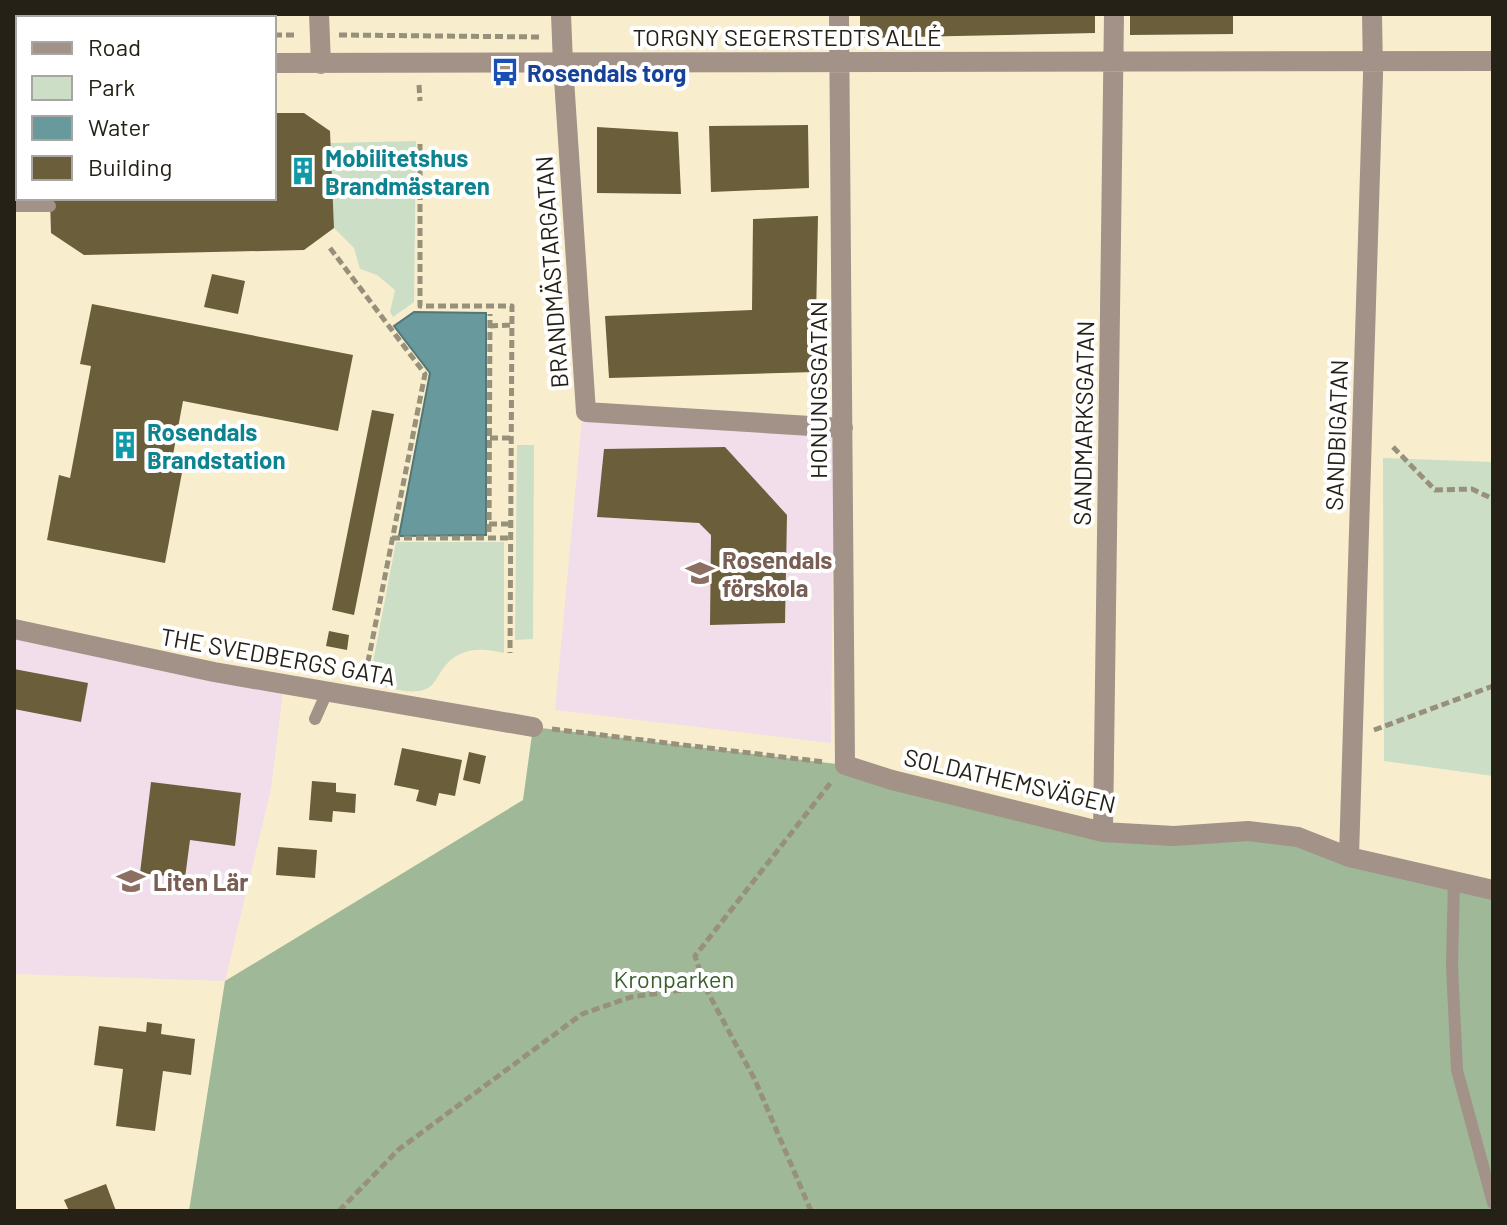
<svg xmlns="http://www.w3.org/2000/svg" width="1507" height="1225" viewBox="0 0 1507 1225" font-family="Barlow,sans-serif">
	<style>
		.education { fill: #f2ddeb }
		.green { fill: #cddec7 }
		.forest { fill: #9fb897 }
		.water { fill: #689a9d; stroke: #547674; stroke-width: 2 }
		.building { fill: #6a5e3b }
		.lines { fill: none; stroke-linecap: round; stroke-linejoin: round }
		.path { stroke: #97907a; stroke-width: 5; stroke-dasharray: 8 4; stroke-linecap: butt }
		.lane { stroke: #a29288; stroke-width: 12 }
		.street { stroke: #a29288; stroke-width: 20 }
		.labels { text-anchor: middle; dominant-baseline: central; stroke-width: 8; stroke-linejoin: round; paint-order: stroke }
		.street-label { font-size: 24px; fill: #252116; stroke: #fff }
		.transit-label { font-size: 24px; font-weight: bold; fill: #164399; stroke: #fff; text-anchor: start }
		.culture-label { font-size: 24px; font-weight: bold; fill: #0d838f; stroke: #fff; text-anchor: start }
		.education-label { font-size: 24px; font-weight: bold; fill: #785e54; stroke: #fff; text-anchor: start }
		.park-label { font-size: 24px; fill: #3c5f2f; stroke: #fff }
	</style>
	<rect width="100%" height="100%" fill="#f8eece"/>
	<path class="education" d="M 582,419 L 834,435 L 831,743 L 555,710 Z
		M 14,629 L 284,684 L 271,789 L 225,981 L 14,974 Z"/>
	<path class="green" d="M 416,141 L 414,302 L 393,317 L 390,312 L 395,290 L 377,275 L 360,269 L 354,248 L 334,228 L 330,143 Z
		M 517,445 L 534,445 L 533,639 L 515,640 Z
		M 1383,458 L 1493,462 L 1493,776 L 1384,761 Z
		M 396,542 L 504,542 L 504,653 C 481,647 457,647 442,670 C 437,677 434,686 426,689 C 411,696 384,686 369,683 Z"/>
	<path class="forest" d="M 533,727 L 845,765 L 1103,832 L 1248,831 L 1493,890 L 1493,1211 L 189,1211 L 225,981 L 523,800 Z"/>
	<path class="water" d="M 414,312 L 486,313 L 486,535 L 399,536 L 430,373 L 394,326 Z"/>
	<path class="building" d="M 860,14 L 1095,14 L 1095,33 L 860,38 Z
		M 1130,14 L 1233,14 L 1233,34 L 1130,35 Z
		M 274,113 L 304,113 L 330,131 L 334,228 L 304,250 L 84,255 L 51,233 L 50,198 L 274,198 Z
		M 808,125 L 809,188 L 711,192 L 709,126 Z
		M 597,127 L 678,132 L 681,194 L 597,193 Z
		M 818,216 L 815,372 L 609,378 L 605,316 L 752,310 L 753,219 Z
		M 212,274 L 245,281 L 238,314 L 204,307 Z
		M 92,304 L 353,355 L 338,431 L 183,401 L 172,460 L 184,462 L 165,563 L 47,540 L 59,475 L 70,478 L 91,366 L 80,364 Z
		M 372,410 L 394,414 L 354,615 L 332,610 Z
		M 725,447 L 787,515 L 785,623 L 710,625 L 711,535 L 699,523 L 597,517 L 604,449 Z
		M 329,631 L 349,635 L 347,650 L 326,646 Z
		M 14,669 L 88,683 L 81,722 L 14,709 Z
		M 402,748 L 462,760 L 455,796 L 439,793 L 436,806 L 416,801 L 419,790 L 394,785 Z
		M 469,752 L 486,756 L 480,784 L 463,780 Z
		M 312,781 L 336,783 L 336,792 L 356,794 L 355,813 L 333,811 L 332,822 L 309,820 Z
		M 151,782 L 241,793 L 235,846 L 190,840 L 185,878 L 140,873 Z
		M 278,847 L 317,850 L 315,878 L 276,875 Z
		M 147,1022 L 162,1024 L 161,1034 L 195,1039 L 191,1075 L 163,1071 L 155,1131 L 116,1126 L 123,1069 L 94,1065 L 99,1026 L 146,1032 Z
		M 106,1184 L 116,1211 L 69,1211 L 64,1200 Z"/>
	<g class="lines">
		<path class="path" d="M 24,14 L 38,18
			M 274,35 L 297,35
			M 339,35 L 541,37
			M 419,85 L 420,101
			M 14,116 L 18,85
			M 420,144 L 420,306 L 512,306 L 510,653
			M 330,248 L 425,374 L 365,677
			M 490,326 L 511,325
			M 490,438 L 511,438
			M 1393,447 L 1435,490 L 1472,489 L 1493,499
			M 489,524 L 511,524
			M 489,532 L 490,314
			M 392,538 L 510,538
			M 552,729 L 824,762
			M 1374,730 L 1493,686
			M 339,1211 L 398,1150 L 582,1014 L 631,997 L 705,987
			M 811,1211 L 755,1080 L 705,987 L 695,956 L 832,781"/>
		<path class="lane" d="M 14,206 L 50,206
			M 315,719 L 327,692
			M 1454,879 L 1452,966 L 1457,1070 L 1493,1203"/>
		<path class="street" d="M 319,14 L 321,64
			M 561,14 L 563,64 L 586,412 L 843,428
			M 839,14 L 845,765 L 892,780 L 1103,832 L 1174,836 L 1248,831 L 1298,837 L 1349,857 L 1493,890
			M 14,59 L 18,59
			M 274,63 L 1493,61
			M 14,629 L 214,672 L 533,727
			M 1103,832 L 1114,14
			M 1349,857 L 1373,75 L 1372,14"/>
	</g>
	<defs>
		<symbol id="bus-bare" viewBox="-9 -9 18 18"><path d="M-5-6H5V4H4V6H2V4H-2V6H-4V4H-5ZM-3.5-4V0h7V-4ZM-3.5 1.2v1.5H-2V1.2ZM2 1.2v1.5H3.5V1.2Z" fill="#1a4fb4" stroke="#fff" stroke-width="2.5" paint-order="stroke"/></symbol>
		<symbol id="building-bare" viewBox="-9 -9 18 18"><path d="M-4-6H4V6H1V3H-1V6H-4ZM-2.5-4.3h1.7v1.8h-1.7ZM.8-4.3h1.7v1.8H.8ZM-2.5-1h1.7V.8h-1.7ZM.8-1h1.7V.8H.8Z" fill="#0f9aa8" stroke="#fff" stroke-width="2.5" paint-order="stroke"/></symbol>
		<symbol id="school-bare" viewBox="-9 -9 18 18"><path d="M0-5L7-2L0 1L-7-2ZM-4 1L0 2.5L4 1V4Q0 6-4 4Z" fill="#8d6e63" stroke="#fff" stroke-width="2.5" paint-order="stroke"/></symbol>
	</defs>
	<g fill-rule="evenodd">
		<use href="#bus-bare" x="485" y="52" width="40" height="40"/>
		<use href="#building-bare" x="283" y="151" width="40" height="40"/>
		<use href="#building-bare" x="105" y="425" width="40" height="40"/>
		<use href="#school-bare" x="680" y="553" width="40" height="40"/>
		<use href="#school-bare" x="111" y="861" width="40" height="40"/>
	</g>
	<g class="labels">
		<g class="street-label">
			<text x="787" y="36">TORGNY SEGERSTEDTS ALLÉ</text>
			<text transform="translate(551 272) rotate(-94)">BRANDMÄSTARGATAN</text>
			<text transform="translate(817 390) rotate(-90)">HONUNGSGATAN</text>
			<text transform="translate(1083 423) rotate(-89)">SANDMARKSGATAN</text>
			<text transform="translate(1336 435) rotate(-88)">SANDBIGATAN</text>
			<text transform="translate(278 656) rotate(10)">THE SVEDBERGS GATA</text>
			<text transform="translate(1010 780) rotate(13)">SOLDATHEMSVÄGEN</text>
		</g>
		<g class="transit-label">
			<text x="527" y="72">Rosendals torg</text>
		</g>
		<g class="culture-label">
			<text x="325" y="157">Mobilitetshus<tspan x="325" dy="28">Brandmästaren</tspan></text>
			<text x="147" y="431">Rosendals<tspan x="147" dy="28">Brandstation</tspan></text>
		</g>
		<g class="education-label">
			<text x="722" y="559">Rosendals<tspan x="722" dy="28">förskola</tspan></text>
			<text x="153" y="881">Liten Lär</text>
		</g>
		<g class="park-label">
			<text x="674" y="978">Kronparken</text>
		</g>
	</g>
	<rect width="1507" height="1225" fill="none" stroke="#252116" stroke-width="32"/>
	<rect x="16" y="16" width="260" height="184" fill="#ffffff" stroke="#a8a6a2" stroke-width="2"/>
	<rect x="32" y="42" width="40" height="12" fill="#a29288" stroke="#a8a6a2" stroke-width="2"/>
	<text x="88" y="56" font-size="24" fill="#252116">Road</text>
	<rect x="32" y="76" width="40" height="24" fill="#cddec7" stroke="#a8a6a2" stroke-width="2"/>
	<text x="88" y="96" font-size="24" fill="#252116">Park</text>
	<rect x="32" y="116" width="40" height="24" fill="#689a9d" stroke="#a8a6a2" stroke-width="2"/>
	<text x="88" y="136" font-size="24" fill="#252116">Water</text>
	<rect x="32" y="156" width="40" height="24" fill="#6a5e3b" stroke="#a8a6a2" stroke-width="2"/>
	<text x="88" y="176" font-size="24" fill="#252116">Building</text>
</svg>
